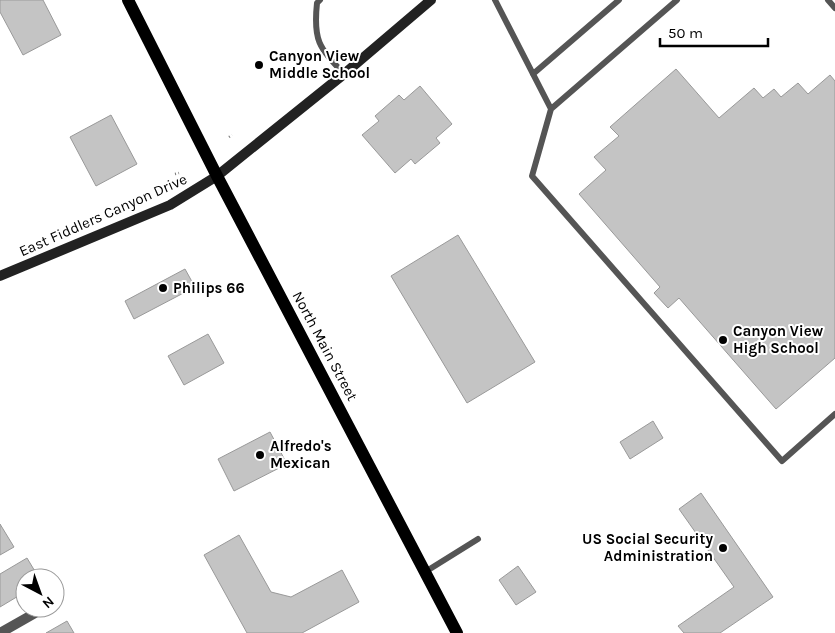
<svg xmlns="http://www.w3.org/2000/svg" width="835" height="633" viewBox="0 0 835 633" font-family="Karla,sans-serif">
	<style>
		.building { fill: #c4c4c4; stroke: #999 }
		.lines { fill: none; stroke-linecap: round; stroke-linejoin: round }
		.path { stroke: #777; stroke-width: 2.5; stroke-dasharray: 1 2.5; stroke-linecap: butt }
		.lane { stroke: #555; stroke-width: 6 }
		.street { stroke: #555; stroke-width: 10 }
		.secondary { stroke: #222; stroke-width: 10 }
		.primary { stroke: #000; stroke-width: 12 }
		.poi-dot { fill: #000; stroke: #fff; stroke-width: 2 }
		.labels { text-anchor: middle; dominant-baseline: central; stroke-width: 4; stroke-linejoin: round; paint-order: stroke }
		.poi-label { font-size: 15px; font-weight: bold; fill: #000; stroke: #fff; text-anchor: start }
		.street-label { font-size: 15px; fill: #000; stroke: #fff }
	</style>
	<rect width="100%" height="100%" fill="#fff"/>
	<path class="building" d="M 0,0 L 43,0 L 61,35 L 23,55 L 0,12 Z
		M 676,69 L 719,118 L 754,88 L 763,98 L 774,89 L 781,97 L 798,83 L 808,94 L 830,75 L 835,81 L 835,358 L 776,409 L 679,298 L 668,308 L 654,293 L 660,287 L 579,194 L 606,170 L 594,157 L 619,136 L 610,127 Z
		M 420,86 L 452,124 L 436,138 L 440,143 L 415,164 L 411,159 L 395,173 L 362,135 L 379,121 L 375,116 L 399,95 L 404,100 Z
		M 111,115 L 137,164 L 96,186 L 70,137 Z
		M 458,235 L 535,362 L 467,403 L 391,276 Z
		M 185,269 L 195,287 L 134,319 L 125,301 Z
		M 208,334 L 224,363 L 184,385 L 168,356 Z
		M 653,421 L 663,438 L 630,459 L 620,442 Z
		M 270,432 L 287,464 L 234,491 L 218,459 Z
		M 701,493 L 773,597 L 720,633 L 684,633 L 678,626 L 734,587 L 679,509 Z
		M 0,524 L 14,547 L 0,555 Z
		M 239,535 L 271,592 L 291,597 L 342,570 L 359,602 L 302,633 L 247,633 L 204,555 Z
		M 27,558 L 39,578 L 25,578 L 25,592 L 0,607 L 0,574 Z
		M 518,566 L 536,592 L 516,605 L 499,580 Z
		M 67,621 L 74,633 L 46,633 Z"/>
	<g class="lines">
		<path class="path" d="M 314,73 L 316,71
			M 229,137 L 232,135
			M 175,174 L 179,173"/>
		<path class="lane" d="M 320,0 L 317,3 C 313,41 319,47 344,74
			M 495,0 L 551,109 L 532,176 L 782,461 L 835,414
			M 828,0 L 835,8
			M 533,74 L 619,0
			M 551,109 L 677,0
			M 425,572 L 478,539"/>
		<path class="street" d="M 0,633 L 44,608"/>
		<path class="secondary" d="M 0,276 L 170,205 L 217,176 L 344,74 L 431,0"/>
		<path class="primary" d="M 128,0 L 217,176 L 457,633"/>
	</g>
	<g class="poi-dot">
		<circle cx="259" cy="65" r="5"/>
		<circle cx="163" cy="288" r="5"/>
		<circle cx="723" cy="340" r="5"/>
		<circle cx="260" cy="455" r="5"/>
		<circle cx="723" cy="548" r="5"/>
	</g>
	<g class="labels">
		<g class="poi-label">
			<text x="269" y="56">Canyon View<tspan x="269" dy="17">Middle School</tspan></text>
			<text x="173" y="288">Philips 66</text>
			<text x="733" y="331">Canyon View<tspan x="733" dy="17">High School</tspan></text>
			<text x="270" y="446">Alfredo's<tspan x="270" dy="17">Mexican</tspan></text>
			<text x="713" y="539" text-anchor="end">US Social Security<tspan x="713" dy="17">Administration</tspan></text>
		</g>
		<g class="street-label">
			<text transform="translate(103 215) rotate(-24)">East Fiddlers Canyon Drive</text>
			<text transform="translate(325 346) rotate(62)">North Main Street</text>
		</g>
	</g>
	<g transform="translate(40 593) rotate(139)"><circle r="24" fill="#ffffff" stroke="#999999"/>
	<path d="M0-4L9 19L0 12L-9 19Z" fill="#000000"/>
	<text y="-8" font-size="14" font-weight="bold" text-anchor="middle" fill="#000000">N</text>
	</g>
	<path d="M660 38v8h108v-8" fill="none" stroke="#000000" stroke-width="2.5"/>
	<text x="668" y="38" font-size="15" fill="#000000" stroke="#ffffff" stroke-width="4" paint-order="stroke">50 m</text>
</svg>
